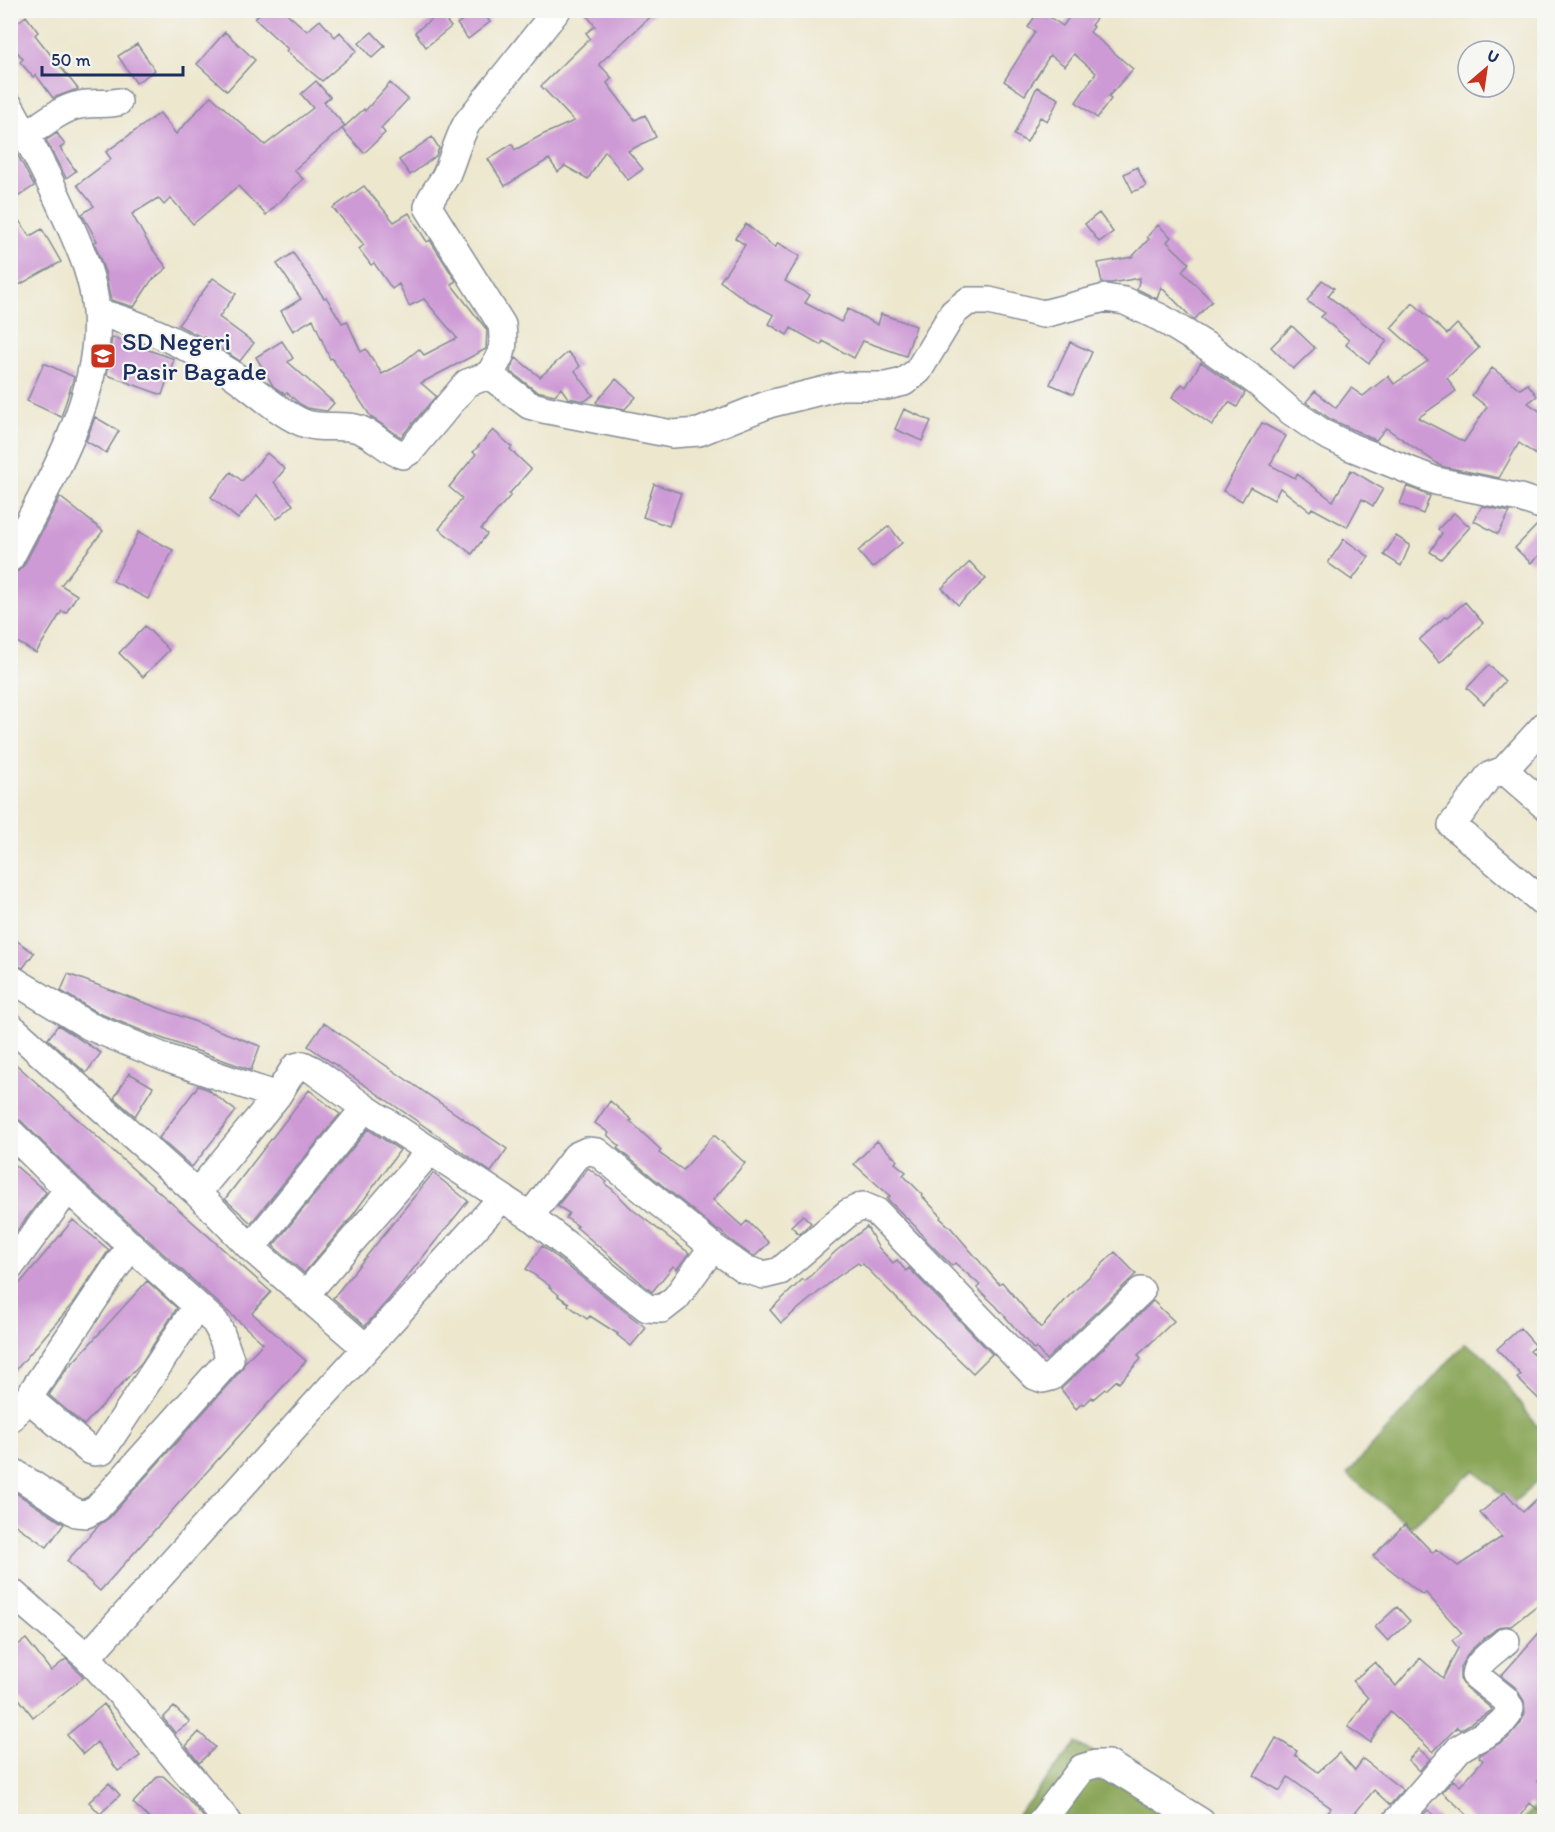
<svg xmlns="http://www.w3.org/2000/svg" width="1555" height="1832" viewBox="0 0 1555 1832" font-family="Itim,sans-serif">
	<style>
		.forest { fill: #8aa659; stroke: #526a5c; stroke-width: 1.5 }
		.building { fill: #ce9ad5 }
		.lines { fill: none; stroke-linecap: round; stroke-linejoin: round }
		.minor-casing { stroke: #848b96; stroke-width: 30 }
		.minor { stroke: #fff; stroke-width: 27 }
		.labels { text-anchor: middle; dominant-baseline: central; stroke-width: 4.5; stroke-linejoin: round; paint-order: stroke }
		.poi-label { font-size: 26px; fill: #1b2f5e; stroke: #f6f6f2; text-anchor: start }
	</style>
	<rect width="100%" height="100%" fill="#f6f6f2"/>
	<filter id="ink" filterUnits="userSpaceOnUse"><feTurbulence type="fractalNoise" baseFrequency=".0167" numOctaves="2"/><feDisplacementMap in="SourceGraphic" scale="12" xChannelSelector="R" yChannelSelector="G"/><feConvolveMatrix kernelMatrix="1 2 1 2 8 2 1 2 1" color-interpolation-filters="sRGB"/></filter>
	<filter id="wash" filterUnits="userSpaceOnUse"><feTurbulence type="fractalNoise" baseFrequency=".008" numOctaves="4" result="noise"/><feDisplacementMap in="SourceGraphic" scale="24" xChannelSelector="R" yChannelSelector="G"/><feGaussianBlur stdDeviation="1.35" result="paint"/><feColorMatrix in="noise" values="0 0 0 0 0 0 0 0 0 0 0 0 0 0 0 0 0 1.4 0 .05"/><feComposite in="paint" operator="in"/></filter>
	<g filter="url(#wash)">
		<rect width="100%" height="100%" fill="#ede7ce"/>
		<path class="forest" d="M 1465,1343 L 1487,1358 L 1544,1436 L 1544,1476 L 1512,1504 L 1474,1470 L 1411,1527 L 1347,1474 Z
			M 1076,1743 L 1209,1821 L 1012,1822 Z
			M 1544,1793 L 1544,1821 L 1523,1821 Z"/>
		<g id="blocks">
			<path class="building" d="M 262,10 L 283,10 L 307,31 L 320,20 L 335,37 L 340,32 L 357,51 L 322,81 L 286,51 L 288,49 L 255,19 Z
				M 476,10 L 481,10 L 490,22 L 468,39 L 457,24 Z
				M 583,10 L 658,10 L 599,64 L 612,78 L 607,83 L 635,120 L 645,115 L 656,137 L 628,151 L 643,169 L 628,180 L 605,151 L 588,179 L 565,166 L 558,172 L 549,159 L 505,186 L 488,159 L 512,144 L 515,150 L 542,135 L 574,121 L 541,86 L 590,38 L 586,33 L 595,26 Z
				M 1039,10 L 1063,26 L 1074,10 L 1103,10 L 1091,25 L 1094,27 L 1090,32 L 1133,69 L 1108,97 L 1111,99 L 1097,118 L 1076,102 L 1096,73 L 1074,54 L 1065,66 L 1050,55 L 1025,95 L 1004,81 L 1035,32 L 1028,27 Z
				M 440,13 L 451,27 L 426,47 L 415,32 Z
				M 26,16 L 38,32 L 35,35 L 78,89 L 53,98 L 36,75 L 33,77 L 20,62 L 23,59 L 10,43 L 10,28 Z
				M 225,32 L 255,60 L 227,91 L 197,64 Z
				M 372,32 L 385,46 L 372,58 L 359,43 Z
				M 137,44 L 155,70 L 136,83 L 118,56 Z
				M 316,81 L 330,97 L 324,102 L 345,126 L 294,170 L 303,179 L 266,215 L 238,186 L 193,224 L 171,198 L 164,205 L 158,198 L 132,214 L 150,246 L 167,268 L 151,281 L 134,307 L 111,300 L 105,272 L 94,242 L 97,241 L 82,214 L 94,206 L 77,185 L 111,159 L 106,152 L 160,113 L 176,134 L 211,96 L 265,145 L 313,108 L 301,94 Z
				M 390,83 L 408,99 L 381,128 L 385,133 L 364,153 L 342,129 L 364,109 L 365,111 Z
				M 1037,87 L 1059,99 L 1047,121 L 1040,117 L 1027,142 L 1014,135 Z
				M 57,133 L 65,145 L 60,148 L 76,171 L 66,178 L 46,140 Z
				M 432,137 L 439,148 L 436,156 L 410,175 L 399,160 Z
				M 14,148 L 34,186 L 10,202 L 10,150 Z
				M 1137,167 L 1146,186 L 1133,192 L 1124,174 Z
				M 364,186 L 394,222 L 409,213 L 427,242 L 430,240 L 456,281 L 451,284 L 487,330 L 486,349 L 421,383 L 436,396 L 401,437 L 371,417 L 332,358 L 330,359 L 313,319 L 293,331 L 281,311 L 301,299 L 277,264 L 293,253 L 324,298 L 326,297 L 342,323 L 347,321 L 361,352 L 366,349 L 382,374 L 399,365 L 419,349 L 424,355 L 457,338 L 424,299 L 409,306 L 399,284 L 392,289 L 374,263 L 371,265 L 359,249 L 364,245 L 333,208 Z
				M 10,208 L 30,236 L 42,229 L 61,262 L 19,285 L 10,270 Z
				M 1099,213 L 1113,232 L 1099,242 L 1085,224 Z
				M 746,224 L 775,248 L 778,243 L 800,256 L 785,281 L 810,295 L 805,303 L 841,322 L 848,309 L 878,325 L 881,314 L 916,326 L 906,356 L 863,341 L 854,358 L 823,341 L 821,345 L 791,328 L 787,335 L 769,324 L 774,315 L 746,300 L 720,281 L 745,245 L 735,238 Z
				M 1158,225 L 1171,237 L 1167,242 L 1189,263 L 1182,271 L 1212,301 L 1194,320 L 1161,287 L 1157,299 L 1137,289 L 1140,278 L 1111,283 L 1102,283 L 1098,263 L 1132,257 L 1149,239 L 1147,237 Z
				M 213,278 L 236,294 L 219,317 L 254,343 L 240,361 L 204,337 L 203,338 L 178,325 Z
				M 1322,280 L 1334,288 L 1328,296 L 1387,341 L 1369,363 L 1346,345 L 1349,340 L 1321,317 L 1325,313 L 1307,301 Z
				M 1413,303 L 1447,334 L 1457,324 L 1479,348 L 1447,378 L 1456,391 L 1418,418 L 1464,442 L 1487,407 L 1472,395 L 1492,368 L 1520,389 L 1528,384 L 1537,396 L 1528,403 L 1545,415 L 1545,461 L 1519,443 L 1499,478 L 1441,466 L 1386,428 L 1376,440 L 1332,420 L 1306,402 L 1315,391 L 1336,408 L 1351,388 L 1363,396 L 1388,376 L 1394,384 L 1428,361 L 1391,328 Z
				M 1292,326 L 1315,348 L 1293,369 L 1271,347 Z
				M 112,337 L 174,359 L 162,395 L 107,375 Z
				M 282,341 L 293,358 L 288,362 L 334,403 L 327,411 L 307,408 L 300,404 L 287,393 L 285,394 L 273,386 L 256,357 Z
				M 1070,342 L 1092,352 L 1073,394 L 1050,384 Z
				M 568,352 L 580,366 L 575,371 L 593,395 L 585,401 L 568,398 L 561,388 L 555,395 L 536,391 L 510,371 L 516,358 L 540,377 Z
				M 1201,362 L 1245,393 L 1237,407 L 1229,402 L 1212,425 L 1172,397 L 1182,384 L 1186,387 Z
				M 44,363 L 74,377 L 61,417 L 27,401 Z
				M 616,379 L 636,397 L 625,409 L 598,404 L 596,402 Z
				M 904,409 L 931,421 L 922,441 L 895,429 Z
				M 95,417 L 119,431 L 106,453 L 86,441 Z
				M 1262,423 L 1286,436 L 1270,465 L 1295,478 L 1297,474 L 1333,501 L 1351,470 L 1383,489 L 1373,506 L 1362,499 L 1347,527 L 1312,508 L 1310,511 L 1280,488 L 1274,500 L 1250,487 L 1242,501 L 1223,491 Z
				M 493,430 L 512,447 L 510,449 L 531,469 L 509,494 L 511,495 L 481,529 L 487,534 L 472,554 L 439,529 L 462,498 L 449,487 L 476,454 L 473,452 Z
				M 267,453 L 285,469 L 274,482 L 293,505 L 277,519 L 257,495 L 238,519 L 211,497 L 231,472 L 242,481 Z
				M 654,484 L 681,493 L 669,526 L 643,517 Z
				M 1407,486 L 1430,496 L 1423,514 L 1400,504 Z
				M 60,497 L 103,531 L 61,585 L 77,595 L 66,613 L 62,611 L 36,653 L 10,638 L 10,574 L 18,571 L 24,565 Z
				M 1482,506 L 1510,512 L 1498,534 L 1474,521 Z
				M 1454,513 L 1470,527 L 1441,559 L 1430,552 L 1442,533 L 1438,529 Z
				M 1541,521 L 1545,521 L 1545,550 L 1531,563 L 1515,548 Z
				M 889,526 L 902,543 L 872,568 L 858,551 Z
				M 139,532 L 173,550 L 148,599 L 113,581 Z
				M 1396,536 L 1410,545 L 1401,566 L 1384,555 Z
				M 1344,539 L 1369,557 L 1352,580 L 1328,563 Z
				M 970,562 L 986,579 L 958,605 L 942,588 Z
				M 1465,602 L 1483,623 L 1440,663 L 1419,640 L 1446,616 L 1448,617 Z
				M 145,626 L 169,650 L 143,677 L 119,653 Z
				M 1489,665 L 1505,681 L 1484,704 L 1467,688 Z
				M 10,936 L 34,953 L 23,968 L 10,962 Z
				M 68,974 L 260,1046 L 251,1070 L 150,1034 L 96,1012 L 61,991 Z
				M 324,1023 L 507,1149 L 491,1172 L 308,1046 Z
				M 58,1025 L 101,1053 L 86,1073 L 48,1039 Z
				M 10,1059 L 271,1292 L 252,1313 L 306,1361 L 100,1591 L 67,1561 L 99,1525 L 109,1518 L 242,1369 L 245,1362 L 263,1343 L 79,1178 L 21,1121 L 10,1117 Z
				M 129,1073 L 153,1087 L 135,1116 L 114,1098 Z
				M 198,1086 L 207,1089 L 236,1111 L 192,1167 L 159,1138 Z
				M 309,1090 L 340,1114 L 251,1223 L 225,1199 Z
				M 610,1101 L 632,1120 L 630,1121 L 661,1150 L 659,1153 L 683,1170 L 714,1135 L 745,1163 L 713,1200 L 742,1226 L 747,1221 L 769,1243 L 755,1256 L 751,1255 L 728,1238 L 719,1230 L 718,1231 L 617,1148 L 620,1146 L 607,1135 L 609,1133 L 595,1123 Z
				M 368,1129 L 400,1150 L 350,1219 L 304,1273 L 273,1246 Z
				M 877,1141 L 897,1160 L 895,1163 L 906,1172 L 903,1175 L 923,1195 L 922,1196 L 941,1216 L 940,1218 L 951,1228 L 999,1284 L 1002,1282 L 1041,1328 L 1069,1296 L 1115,1252 L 1136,1274 L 1046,1360 L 1036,1348 L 1034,1350 L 996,1306 L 977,1288 L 980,1285 L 955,1263 L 952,1266 L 927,1241 L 916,1227 L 887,1199 L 890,1196 L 854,1164 Z
				M 10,1161 L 46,1192 L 10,1240 Z
				M 588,1168 L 607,1182 L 605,1184 L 612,1189 L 633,1210 L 689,1253 L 677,1269 L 673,1266 L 652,1292 L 576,1227 L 578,1226 L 566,1218 L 569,1213 L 557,1206 Z
				M 433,1173 L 468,1201 L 389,1299 L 365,1326 L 333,1298 Z
				M 803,1215 L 811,1223 L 799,1234 L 791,1226 Z
				M 73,1220 L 109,1250 L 74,1302 L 10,1377 L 10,1295 Z
				M 867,1227 L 878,1247 L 893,1263 L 897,1260 L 906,1271 L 909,1268 L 992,1354 L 973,1373 L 912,1314 L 863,1264 L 860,1265 L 858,1263 L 837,1277 L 781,1323 L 770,1310 L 803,1279 L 805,1281 L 836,1251 Z
				M 542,1246 L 646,1328 L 631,1346 L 617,1335 L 618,1334 L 590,1316 L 587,1319 L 568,1305 L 569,1303 L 558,1296 L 559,1295 L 549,1287 L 550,1286 L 526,1269 Z
				M 147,1281 L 177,1308 L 142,1362 L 84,1425 L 49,1395 L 66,1370 Z
				M 1153,1301 L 1174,1321 L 1138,1355 L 1141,1359 L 1119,1383 L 1117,1380 L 1106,1390 L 1105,1389 L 1093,1399 L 1092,1397 L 1084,1405 L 1082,1403 L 1076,1409 L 1061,1389 Z
				M 1520,1328 L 1536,1346 L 1530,1351 L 1545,1365 L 1545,1405 L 1517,1378 L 1521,1375 L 1497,1349 Z
				M 10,1489 L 64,1524 L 47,1547 L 10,1521 Z
				M 1545,1491 L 1545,1599 L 1511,1626 L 1503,1626 L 1496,1629 L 1482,1640 L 1470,1651 L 1460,1667 L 1460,1679 L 1465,1687 L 1492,1709 L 1491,1711 L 1460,1730 L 1457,1727 L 1433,1752 L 1390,1712 L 1370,1742 L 1348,1727 L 1368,1698 L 1353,1681 L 1375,1662 L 1396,1686 L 1420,1658 L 1443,1678 L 1458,1648 L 1452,1640 L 1462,1633 L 1426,1593 L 1423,1595 L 1373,1556 L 1405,1524 L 1433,1553 L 1436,1549 L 1458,1566 L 1502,1537 L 1480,1513 L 1505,1492 L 1523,1512 Z
				M 1397,1607 L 1410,1621 L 1388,1641 L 1375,1627 Z
				M 1545,1626 L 1545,1774 L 1537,1781 L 1545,1787 L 1545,1816 L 1530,1803 L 1516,1821 L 1474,1821 L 1442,1792 L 1453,1780 L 1460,1786 L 1483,1760 L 1479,1757 L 1481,1754 L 1507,1739 L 1520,1724 L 1525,1713 L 1524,1701 L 1515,1687 L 1501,1676 Z
				M 26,1639 L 51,1671 L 66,1659 L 84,1677 L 33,1717 L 10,1687 L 10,1651 Z
				M 104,1704 L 140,1756 L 118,1771 L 97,1742 L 83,1754 L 67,1735 Z
				M 174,1707 L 190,1722 L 175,1733 L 163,1718 Z
				M 199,1732 L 215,1747 L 199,1763 L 186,1746 Z
				M 1276,1738 L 1297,1751 L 1295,1755 L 1318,1772 L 1339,1753 L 1355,1770 L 1363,1759 L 1403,1790 L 1390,1805 L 1374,1790 L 1355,1813 L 1366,1821 L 1320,1821 L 1331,1808 L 1288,1777 L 1280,1791 L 1254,1776 Z
				M 1419,1749 L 1430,1759 L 1419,1771 L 1408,1760 Z
				M 158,1776 L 163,1776 L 188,1799 L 207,1821 L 152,1821 L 133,1803 Z
				M 109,1783 L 120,1795 L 100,1814 L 89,1802 Z
				M 1428,1810 L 1443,1821 L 1417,1821 Z"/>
		</g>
	</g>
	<g filter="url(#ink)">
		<use href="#blocks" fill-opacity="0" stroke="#848b96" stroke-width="1.5"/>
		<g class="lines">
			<defs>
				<path id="minor" d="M 10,107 C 31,144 51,182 68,221 C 81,250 94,279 96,312 C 99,352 88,394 73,431 C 56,475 31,516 10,558
					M 26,135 C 42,125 61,108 80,105 C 93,102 106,105 118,102
					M 96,312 C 143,324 188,346 229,372 C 253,388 275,410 301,422 C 318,430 337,424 355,428 C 373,432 385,450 403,455 L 411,450 L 467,383 L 489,375 L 529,405 L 543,409 L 672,434 L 699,432 L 769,404 L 841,386 L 886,386 L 904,382 L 918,371 L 953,313 L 968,301 L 989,301 L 1043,314 L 1105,298 L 1125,301 L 1161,318 L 1208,347 L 1257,382 L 1289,410 L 1324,434 L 1351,447 L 1436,481 L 1520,498 L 1544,506
					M 489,375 C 502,355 505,349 502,325 L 428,207 C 431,194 442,185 447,173 C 454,156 458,139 467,123 L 557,10
					M 1544,726 L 1504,770 L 1489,776 L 1452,825 L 1544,903
					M 1504,770 L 1544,805
					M 10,978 L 89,1026 L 166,1058 L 277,1096
					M 10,1026 L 197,1193 L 251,1248 L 366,1348
					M 10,1132 L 68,1189 L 215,1322 L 220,1331 L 230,1359 L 97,1508 L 86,1514 L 76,1513 L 10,1470
					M 197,1193 L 277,1096 L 295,1067 L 303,1065 L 313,1070 L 365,1108 L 530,1216 L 647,1308 L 662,1309 L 676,1298 L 713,1247
					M 530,1216 L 576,1156 L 587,1151 L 597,1152 L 713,1247 L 744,1269 L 764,1275 L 780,1271 L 848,1213 L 863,1206 L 877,1212 L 1035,1376 L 1043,1379 L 1051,1377 L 1141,1291
					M 251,1248 L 365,1108
					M 10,1267 L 68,1189
					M 306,1294 L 430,1151
					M 28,1398 L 89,1450 L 95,1452 L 102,1451 L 197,1306
					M 10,1419 L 28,1398 L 131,1245
					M 10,1591 L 87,1657 L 137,1712 L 228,1822
					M 87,1657 L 502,1198
					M 1041,1822 L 1082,1768 L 1096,1764 L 1108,1764 L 1201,1822
					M 1396,1822 L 1459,1749 C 1474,1738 1507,1728 1510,1708 L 1505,1699 L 1475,1675 C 1476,1662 1496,1650 1506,1641"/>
			</defs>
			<use href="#minor" class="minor-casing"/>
			<use href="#minor" class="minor"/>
		</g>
	</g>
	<defs>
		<symbol id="school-square" viewBox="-11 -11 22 22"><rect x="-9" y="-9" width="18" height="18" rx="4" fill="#c8321e" stroke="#f6f6f2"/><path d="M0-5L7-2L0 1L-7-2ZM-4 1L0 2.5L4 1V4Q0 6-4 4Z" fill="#fff"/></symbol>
	</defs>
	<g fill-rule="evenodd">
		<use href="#school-square" x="88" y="341" width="30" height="30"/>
	</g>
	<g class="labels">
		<g class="poi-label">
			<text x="122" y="341">SD Negeri<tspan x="122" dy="30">Pasir Bagade</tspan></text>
		</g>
	</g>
	<rect width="1555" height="1832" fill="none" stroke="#f6f6f2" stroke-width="36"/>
	<g transform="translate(1486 69) rotate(29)"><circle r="28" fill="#f6f6f2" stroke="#9ea6b7" stroke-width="1.5"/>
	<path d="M0-4.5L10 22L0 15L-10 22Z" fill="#c8321e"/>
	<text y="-9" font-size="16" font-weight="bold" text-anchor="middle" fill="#1b2f5e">U</text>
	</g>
	<path d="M42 66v9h141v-9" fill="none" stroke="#1b2f5e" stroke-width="3"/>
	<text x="51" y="66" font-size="18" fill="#1b2f5e" stroke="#f6f6f2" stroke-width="4.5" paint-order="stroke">50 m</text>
</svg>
